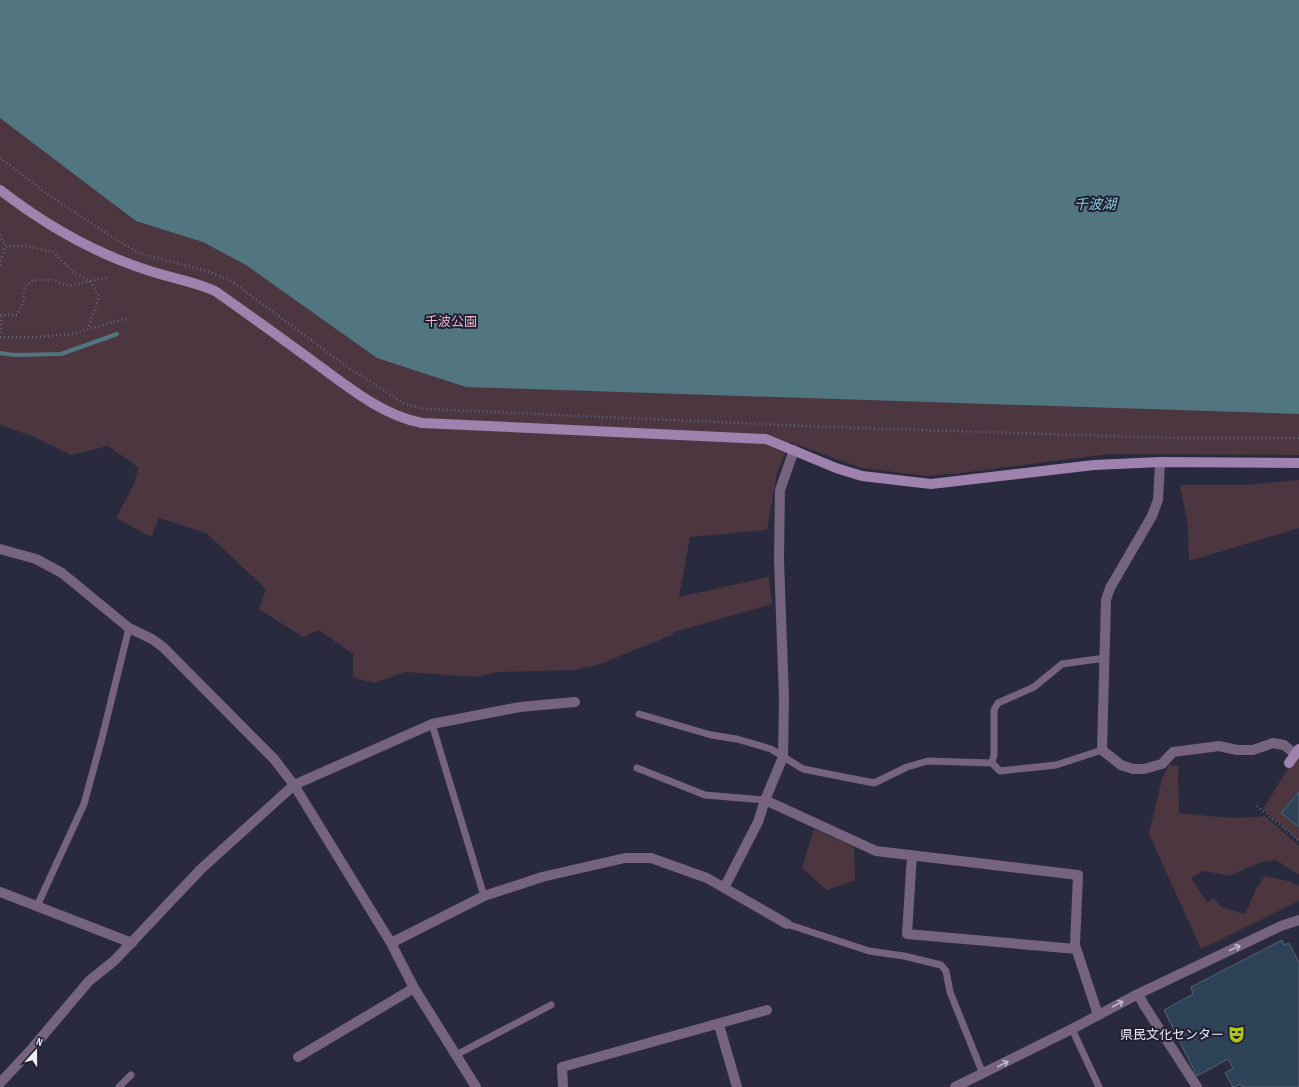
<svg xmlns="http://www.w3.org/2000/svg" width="1299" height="1087" viewBox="0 0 1299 1087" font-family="'Sofia Sans Condensed','Noto Sans JP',sans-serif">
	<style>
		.green { fill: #4c3741 }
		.water { fill: #517680 }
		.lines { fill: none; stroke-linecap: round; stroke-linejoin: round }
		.stream { stroke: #517680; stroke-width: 4 }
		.building { fill: #2f4358; stroke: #536374 }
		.path { stroke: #646576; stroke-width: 2.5; stroke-dasharray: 1 3; stroke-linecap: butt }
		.lane { stroke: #76637e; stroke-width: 7 }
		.street { stroke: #76637e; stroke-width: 10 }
		.secondary { stroke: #9f82ad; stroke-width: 10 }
		.oneway { stroke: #bdb6c8 }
		.labels { text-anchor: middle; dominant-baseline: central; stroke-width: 4; stroke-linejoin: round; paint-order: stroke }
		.park-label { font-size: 13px; fill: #eeb5d1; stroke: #202032 }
		.poi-label { font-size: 13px; fill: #ecedf9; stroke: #202032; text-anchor: end }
		.water-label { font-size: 14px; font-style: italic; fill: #89cfe2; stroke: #202032 }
	</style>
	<rect width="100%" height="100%" fill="#292a3d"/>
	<path class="green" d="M 0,0 L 1299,0 L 1299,455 L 1109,454 L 962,473 L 927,476 L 861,468 L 790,442 L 777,473 L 767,530 L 690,537 L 679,597 L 769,577 L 772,604 L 674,632 L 672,635 L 595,666 L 584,667 L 576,670 L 499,672 L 475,677 L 405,672 L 374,683 L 355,678 L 353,676 L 353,654 L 319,630 L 303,637 L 259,609 L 266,589 L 206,533 L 159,518 L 151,537 L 116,518 L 135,482 L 138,467 L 108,446 L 71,455 L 32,436 L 0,425 Z
		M 1299,480 L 1299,528 L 1189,561 L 1188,525 L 1180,485 L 1244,485 Z
		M 1299,756 L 1299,841 L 1263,809 L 1287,770 Z
		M 1169,765 L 1178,766 L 1179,813 C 1208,816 1236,820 1265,816 L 1299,846 L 1299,875 L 1276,860 L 1261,862 L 1229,876 L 1204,871 L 1191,878 L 1207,903 L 1213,898 L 1221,907 L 1245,914 L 1256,889 L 1265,876 L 1288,881 L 1299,886 L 1299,901 L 1201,949 L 1149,834 L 1162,779 Z
		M 814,829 L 854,847 L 855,880 L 827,890 L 802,868 Z"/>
	<path class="water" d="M 0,0 L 1299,0 L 1299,414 L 466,387 L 377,358 L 246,265 L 203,242 L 136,221 L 0,118 Z"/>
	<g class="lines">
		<path class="stream" d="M 0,353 L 14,355 L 61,354 L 117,334"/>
	</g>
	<path class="building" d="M 1299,792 L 1299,827 L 1281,813 Z
		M 1282,940 L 1284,945 L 1289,943 L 1299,963 L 1299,1087 L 1242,1087 L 1241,1084 L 1233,1087 L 1225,1073 L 1233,1068 L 1228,1059 L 1197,1076 L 1164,1010 L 1193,994 L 1191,987 Z"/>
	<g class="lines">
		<path class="path" d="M 0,158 L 50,196 L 120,242 L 139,253 L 210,272 L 231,281 L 349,368 L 405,404 L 426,409 L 828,427 L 1175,438 L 1299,438
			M 0,235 L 5,246
			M 0,265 L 5,246 L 26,246 L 53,252 L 73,272 L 90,281 L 99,297 L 88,329
			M 0,315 L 17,315 L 23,303 L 25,286 L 34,280 L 52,280 L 69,286 L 109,277
			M 0,333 L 2,315
			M 0,337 L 37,337 L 72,334 L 128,318
			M 1257,806 L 1299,841"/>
		<path class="lane" d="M 639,714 L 711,735 L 737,739 L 771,749 L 803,769 L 874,783 L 907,767 L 928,761 L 992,763 L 1000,771 L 1056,765 L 1102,750
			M 432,724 L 484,896
			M 992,763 L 994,755 L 994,710 L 998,703 L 1034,687 L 1062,664 L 1105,658
			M 637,768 L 705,795 L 765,800
			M 37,906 L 84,804 L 102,738 L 129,628
			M 787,924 L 869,951 L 904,956 L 941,965 L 946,971 L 950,992 L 983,1074
			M 1072,1029 L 1099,1087
			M 456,1055 L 551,1005
			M 119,1087 L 131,1075"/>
		<path class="street" d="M 1160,462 L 1158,500 L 1152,516 L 1110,588 L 1106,600 L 1102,750 L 1121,765 L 1133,769 L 1144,769 L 1162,764 L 1173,752 L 1219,746 L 1237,750 L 1253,750 L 1273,743 L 1284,745 L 1295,754
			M 0,549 L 36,559 L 62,573 L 129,628 L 152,639 L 163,647 L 274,759 L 294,785 L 391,943 L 414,988 L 476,1087
			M 765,800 L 876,851 L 1078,875 L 1075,945 L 1098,1015
			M 912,855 L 907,934 L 1076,949
			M 724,888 L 758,822 L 765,800 L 783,757 L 784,698 L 779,560 L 780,490 L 794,450
			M 0,892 L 132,943
			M 391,943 L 484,896 L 542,877 L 625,858 L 651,858 L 707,878 L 787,924
			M 1138,994 L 1144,1005 L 1197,1087
			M 719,1025 L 737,1087
			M 298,1057 L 414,988
			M 0,1083 L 29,1052 L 89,981 L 114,961 L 201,869 L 294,785 L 432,724 L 520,707 L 575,702
			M 563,1087 L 562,1067 L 767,1010
			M 955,1087 L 1072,1029 L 1138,994 L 1281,926 L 1299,920"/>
		<path class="secondary" d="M 0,190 C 44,224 94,253 147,270 C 170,278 193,281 215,291 C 248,314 281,338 314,362 C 347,386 381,415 422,423 L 766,439 L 836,468 L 862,476 L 931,484 L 1094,465 L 1160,462 L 1299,463
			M 1289,763 L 1299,749"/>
	</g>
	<defs><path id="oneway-shaft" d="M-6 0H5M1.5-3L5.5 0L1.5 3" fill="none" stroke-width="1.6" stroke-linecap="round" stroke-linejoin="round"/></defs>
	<g class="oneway">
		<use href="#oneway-shaft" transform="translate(1235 948) rotate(-25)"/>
		<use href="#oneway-shaft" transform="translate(1118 1004) rotate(-28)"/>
		<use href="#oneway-shaft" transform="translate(1003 1064) rotate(-27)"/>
	</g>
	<defs>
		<symbol id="theatre-bare" viewBox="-9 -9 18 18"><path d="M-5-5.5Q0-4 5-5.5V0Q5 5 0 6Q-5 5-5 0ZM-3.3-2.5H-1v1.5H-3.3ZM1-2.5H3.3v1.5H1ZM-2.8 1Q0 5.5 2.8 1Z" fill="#acc611" stroke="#202032" stroke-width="2.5" paint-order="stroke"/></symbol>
	</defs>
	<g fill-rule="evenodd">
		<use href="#theatre-bare" x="1224" y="1022" width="25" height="25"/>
	</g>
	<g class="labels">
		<g class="park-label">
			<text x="451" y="322">千波公園</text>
		</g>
		<g class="poi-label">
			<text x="1224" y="1035">県民文化センター</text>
		</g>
		<g class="water-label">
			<text x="1095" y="204">千波湖</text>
		</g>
	</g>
	<g transform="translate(36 1051) rotate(21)" stroke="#202032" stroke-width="3" paint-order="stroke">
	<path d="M0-3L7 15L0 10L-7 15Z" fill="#ecedf9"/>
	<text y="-6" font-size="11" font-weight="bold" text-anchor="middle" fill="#ecedf9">N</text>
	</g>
</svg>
